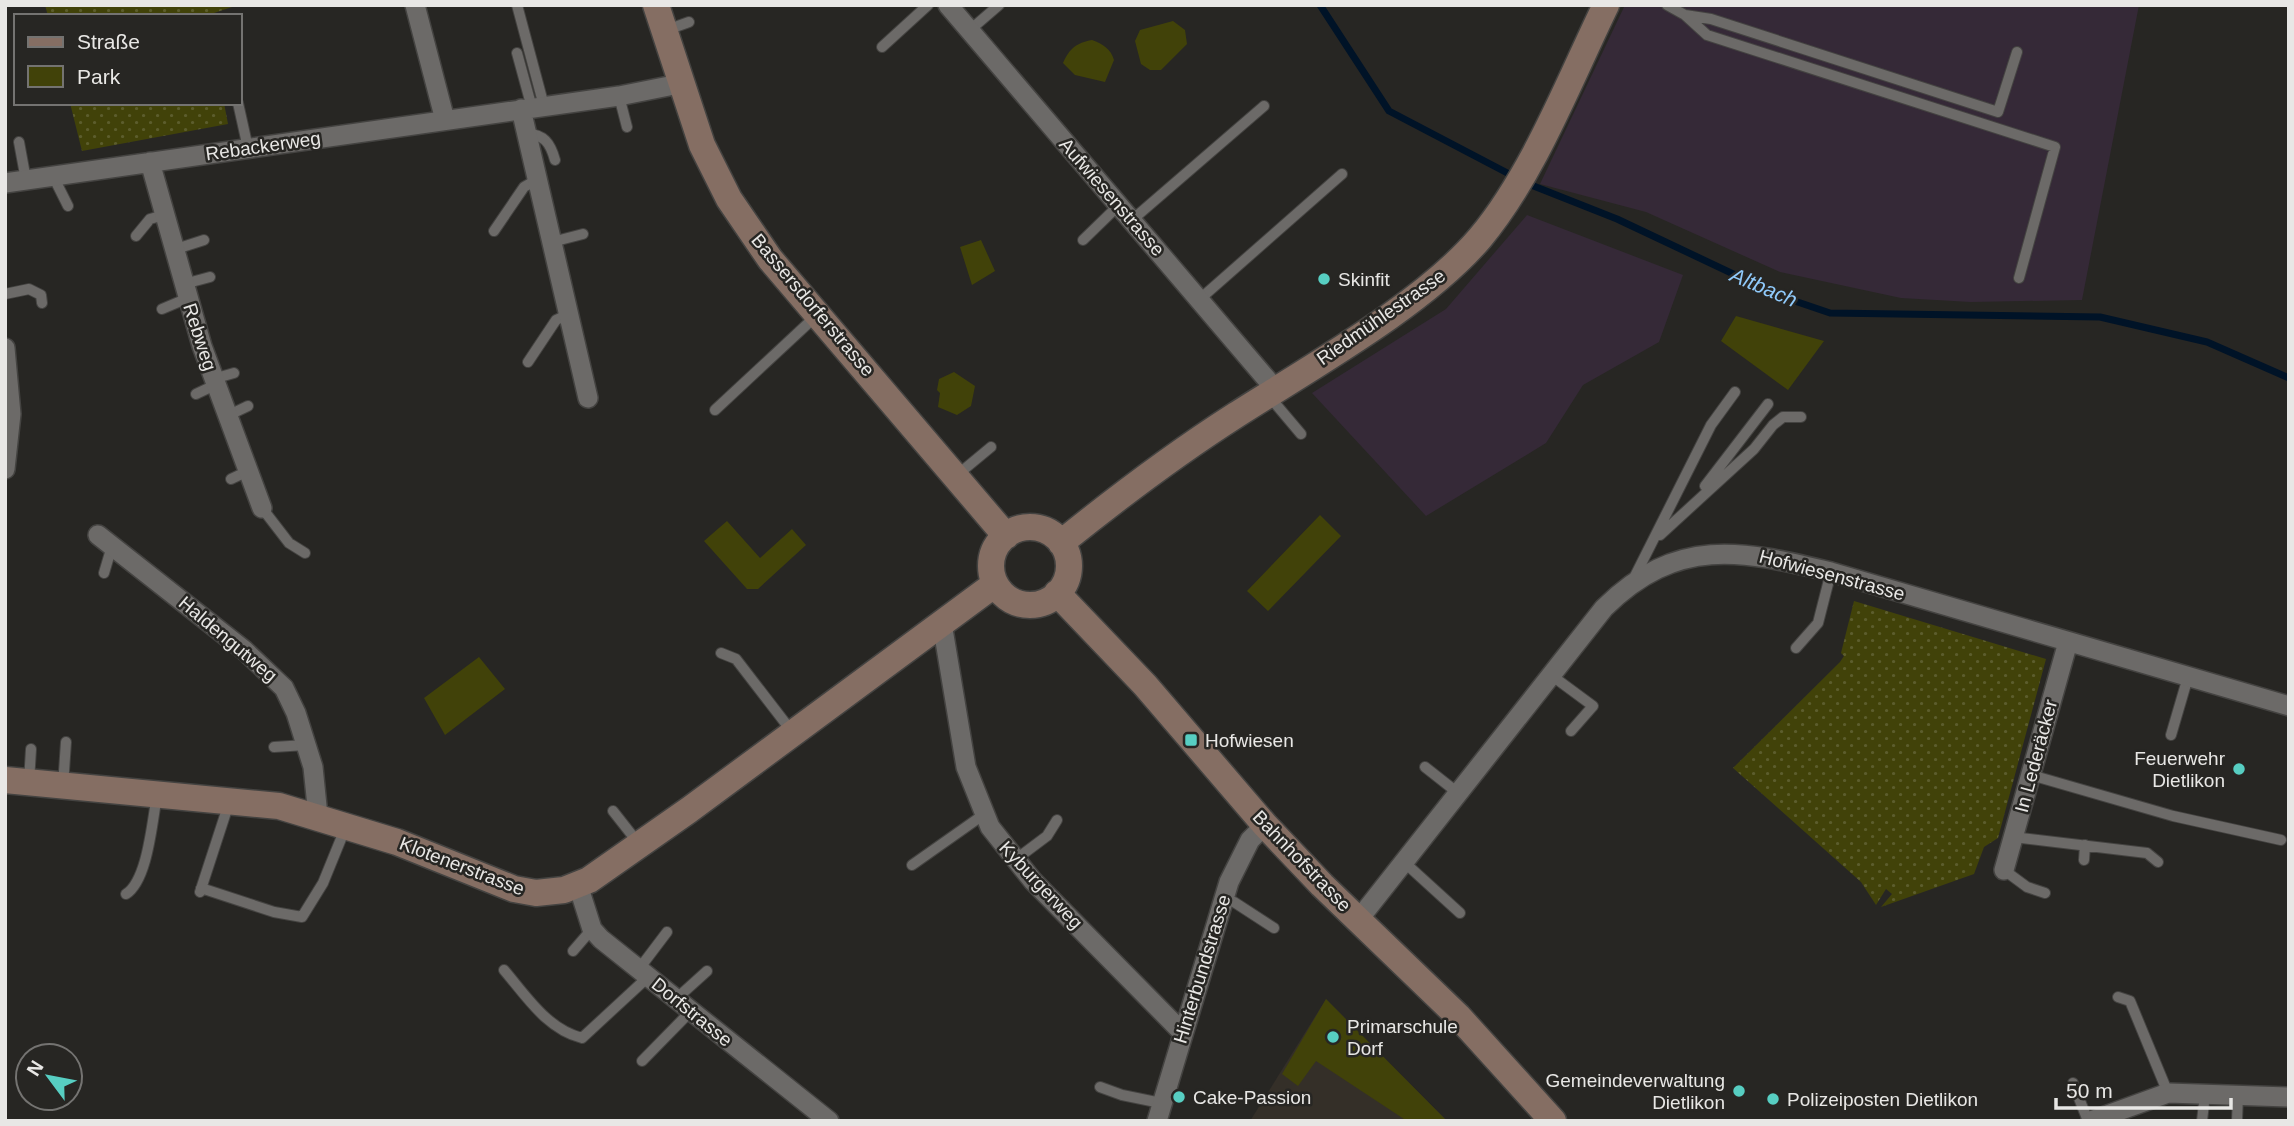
<svg xmlns="http://www.w3.org/2000/svg" width="2294" height="1126" viewBox="0 0 2294 1126" font-family="Helvetica,sans-serif">
	<style>
		.built { fill: #342f28 }
		.industrial { fill: #352937 }
		.grass { fill: url(#grass-dots) }
		.park { fill: #414209 }
		.lines { fill: none; stroke-linecap: round; stroke-linejoin: round }
		.stream { stroke: #001327; stroke-width: 7 }
		.lane-casing { stroke: #444341; stroke-width: 12 }
		.street-casing { stroke: #444341; stroke-width: 22 }
		.secondary-casing { stroke: #444341; stroke-width: 29 }
		.lane { stroke: #6c6a68; stroke-width: 10 }
		.street { stroke: #6c6a68; stroke-width: 19 }
		.secondary { stroke: #856e63; stroke-width: 26 }
		.poi-dot { fill: #57cec2; stroke: #272623; stroke-width: 2.5 }
		.labels { text-anchor: middle; dominant-baseline: central; stroke-width: 5; stroke-linejoin: round; paint-order: stroke }
		.street-label { font-size: 19px; fill: #e8e7e5; stroke: #272623 }
		.poi-label { font-size: 19px; fill: #e8e7e5; stroke: #272623; text-anchor: start }
		.water-label { font-size: 21px; font-style: italic; fill: #90cafb; stroke: #272623 }
	</style>
	<defs>
		<pattern id="grass-dots" width="8" height="8" patternUnits="userSpaceOnUse" patternTransform="scale(1.75)"><rect width="8" height="8" fill="#414209"/><path d="M2 2h.1M6 6h.1" fill="none" stroke="#5c5d2d" stroke-width="1.8" stroke-linecap="round"/></pattern>
	</defs>
	<rect width="100%" height="100%" fill="#272623"/>
	<path class="built" d="M 1326,999 L 1447,1121 L 1250,1121 Z"/>
	<path class="industrial" d="M 1625,5 L 2139,5 L 2082,300 L 1971,302 L 1901,298 L 1780,272 L 1646,212 L 1540,184 Z
		M 1527,215 L 1683,275 L 1659,342 L 1583,385 L 1546,443 L 1426,516 L 1312,393 L 1446,309 Z"/>
	<path class="grass" d="M 45,5 L 238,5 L 205,16 L 48,16 Z
		M 70,103 L 224,103 L 228,124 L 82,151 Z
		M 1854,601 L 2046,659 L 1998,838 L 1984,847 L 1974,874 L 1881,907 L 1892,894 L 1886,889 L 1876,905 L 1861,882 L 1733,768 L 1840,662 L 1844,656 L 1841,653 Z"/>
	<path class="park" d="M 1173,21 L 1185,30 L 1187,44 L 1161,70 L 1150,70 L 1141,64 L 1135,41 L 1140,30 Z
		M 1092,40 C 1103,44 1111,49 1114,60 L 1105,82 L 1075,75 L 1063,63 C 1070,48 1076,43 1092,40 Z
		M 981,240 L 995,271 L 972,285 L 960,247 Z
		M 1736,316 L 1824,341 L 1788,390 L 1721,341 Z
		M 954,372 L 975,386 L 971,406 L 957,415 L 938,407 L 940,393 L 937,390 L 939,379 Z
		M 1320,515 L 1341,536 L 1268,611 L 1247,591 Z
		M 727,521 L 760,558 L 792,529 L 806,545 L 758,589 L 747,589 L 704,541 Z
		M 479,657 L 505,689 L 445,735 L 424,698 Z
		M 1326,999 L 1447,1121 L 1407,1121 L 1316,1061 L 1298,1086 L 1282,1074 Z"/>
	<g class="lines">
		<path class="stream" d="M 1320,5 L 1389,111 L 1515,177
			M 1526,183 L 1617,219 L 1780,296 L 1830,313 L 2100,317 L 2207,342 L 2289,378"/>
		<defs>
			<path id="lane" d="M 517,5 L 544,106
				M 1667,5 L 1685,15 L 1707,35 L 2055,147 L 2019,278
				M 1685,15 L 1711,19 L 1998,112 L 2017,52
				M 970,30 L 999,5
				M 664,31 L 689,22
				M 882,47 L 928,5
				M 517,53 L 532,108
				M 619,96 L 627,127
				M 238,103 L 248,148
				M 526,133 C 544,135 550,142 555,160
				M 19,142 L 26,180
				M 53,176 L 68,206
				M 1132,220 L 1264,106
				M 494,231 L 524,187 L 536,180
				M 136,236 L 150,219 L 164,215
				M 1083,240 L 1119,205
				M 552,242 L 583,234
				M 173,250 L 204,240
				M 184,284 L 210,277
				M 5,294 L 29,289 L 41,295 L 42,303
				M 1200,299 L 1342,174
				M 162,309 L 188,298
				M 528,362 L 556,320 L 569,314
				M 213,379 L 234,373
				M 196,394 L 215,385
				M 1268,395 L 1301,434
				M 715,410 L 816,316
				M 227,416 L 248,406
				M 956,476 L 991,447
				M 231,479 L 248,471
				M 1705,486 L 1768,404
				M 262,508 L 289,543 L 305,553
				M 1660,535 L 1754,449 L 1773,425 L 1783,417 L 1801,417
				M 104,573 L 112,546
				M 1633,580 L 1711,425 L 1735,392
				M 1796,648 L 1818,623 L 1831,572
				M 721,653 L 736,659 L 793,733
				M 1551,675 L 1593,706 L 1571,731
				M 2171,735 L 2188,677
				M 274,747 L 306,745
				M 1425,767 L 1458,793
				M 2031,775 L 2173,816 L 2281,840
				M 29,782 L 31,749
				M 63,786 L 66,742
				M 613,811 L 639,844
				M 2013,837 L 2147,853 L 2158,862
				M 1015,860 L 1047,836 L 1057,820
				M 2084,860 L 2085,845
				M 1404,862 L 1460,913
				M 912,865 L 983,815
				M 2004,870 L 2027,887 L 2045,893
				M 201,888 L 274,912 L 302,917 L 323,883 L 345,829
				M 200,892 L 229,803
				M 126,894 C 148,880 152,821 157,796
				M 1224,899 L 1234,902 L 1274,928
				M 573,951 L 592,929
				M 639,969 L 667,932
				M 504,970 C 527,997 547,1029 582,1038 L 648,977
				M 2118,997 L 2130,1001 L 2168,1093
				M 676,999 L 707,971
				M 642,1061 L 691,1011
				M 2073,1083 L 2088,1121
				M 1100,1087 L 1122,1095 L 1161,1103
				M 2202,1121 L 2205,1094
				M 2237,1121 L 2238,1095"/>
			<path id="street" d="M 415,5 L 445,120
				M 948,5 L 1276,390
				M 521,109 L 588,398
				M 150,162 L 202,346 L 262,508
				M 5,183 L 619,96 L 679,84
				M 5,348 L 11,414 L 5,469
				M 98,535 L 244,650 L 284,688 L 296,713 L 313,767 L 318,816
				M 942,623 L 966,767 L 990,827 L 1033,881 L 1182,1032
				M 2004,870 L 2068,642
				M 578,885 L 592,929 L 601,939 L 829,1121
				M 1359,919 L 1604,608 C 1677,536 1741,550 1831,572 L 2289,706
				M 1157,1121 L 1229,882 L 1250,840 L 1265,825
				M 2091,1121 L 2168,1093 L 2289,1097"/>
			<path id="secondary" d="M 656,5 L 702,145 L 729,199 L 770,259 L 1006,536
				M991 566a39 39 0 1 1 78 0a39 39 0 1 1-78 0Z
				M 1061,543 C 1118,497 1175,454 1236,415 C 1311,367 1424,304 1480,238 C 1534,173 1569,81 1606,5
				M 1057,593 L 1145,685 L 1265,825 L 1322,885 L 1458,1016 L 1553,1121
				M 5,780 L 279,806 L 397,842 L 514,889 L 536,893 L 564,890 L 589,880 L 689,810 L 995,584"/>
		</defs>
		<use href="#lane" class="lane-casing"/>
		<use href="#street" class="street-casing"/>
		<use href="#secondary" class="secondary-casing"/>
		<use href="#lane" class="lane"/>
		<use href="#street" class="street"/>
		<use href="#secondary" class="secondary"/>
	</g>
	<g class="poi-dot">
		<circle cx="1324" cy="279" r="7"/>
		<rect x="1184" y="733" width="14" height="14" rx="3.5"/>
		<circle cx="2239" cy="769" r="7"/>
		<circle cx="1333" cy="1037" r="7"/>
		<circle cx="1739" cy="1091" r="7"/>
		<circle cx="1179" cy="1097" r="7"/>
		<circle cx="1773" cy="1099" r="7"/>
	</g>
	<g class="labels">
		<g class="street-label">
			<text transform="translate(263 146) rotate(-8)">Rebackerweg</text>
			<text transform="translate(1112 197) rotate(49)">Aufwiesenstrasse</text>
			<text transform="translate(813 305) rotate(50)">Bassersdorferstrasse</text>
			<text transform="translate(1381 317) rotate(-35)">Riedmühlestrasse</text>
			<text transform="translate(200 337) rotate(72)">Rebweg</text>
			<text transform="translate(1832 575) rotate(15)">Hofwiesenstrasse</text>
			<text transform="translate(228 639) rotate(40)">Haldengutweg</text>
			<text transform="translate(2036 756) rotate(-75)">In Lederäcker</text>
			<text transform="translate(1302 861) rotate(46)">Bahnhofstrasse</text>
			<text transform="translate(462 866) rotate(21)">Klotenerstrasse</text>
			<text transform="translate(1041 885) rotate(47)">Kyburgerweg</text>
			<text transform="translate(1202 969) rotate(-73)">Hinterbundstrasse</text>
			<text transform="translate(692 1012) rotate(39)">Dorfstrasse</text>
		</g>
		<g class="poi-label">
			<text x="1338" y="279">Skinfit</text>
			<text x="1205" y="740">Hofwiesen</text>
			<text x="2225" y="758" text-anchor="end">Feuerwehr<tspan x="2225" dy="22">Dietlikon</tspan></text>
			<text x="1347" y="1026">Primarschule<tspan x="1347" dy="22">Dorf</tspan></text>
			<text x="1725" y="1080" text-anchor="end">Gemeindeverwaltung<tspan x="1725" dy="22">Dietlikon</tspan></text>
			<text x="1193" y="1097">Cake-Passion</text>
			<text x="1787" y="1099">Polizeiposten Dietlikon</text>
		</g>
		<g class="water-label">
			<text transform="translate(1764 287) rotate(23)">Altbach</text>
		</g>
	</g>
	<rect width="2294" height="1126" fill="none" stroke="#e8e7e5" stroke-width="14"/>
	<rect x="14" y="14" width="228" height="91" fill="#272623" stroke="#747371" stroke-width="2"/>
	<rect x="28" y="37" width="35" height="10" fill="#856e63" stroke="#747371" stroke-width="2"/>
	<text x="77" y="49" font-size="21" fill="#e8e7e5">Straße</text>
	<rect x="28" y="66" width="35" height="21" fill="#414209" stroke="#747371" stroke-width="2"/>
	<text x="77" y="84" font-size="21" fill="#e8e7e5">Park</text>
	<g transform="translate(49 1077) rotate(302)"><circle r="33" fill="#272623" stroke="#747371" stroke-width="2"/>
	<path d="M0-5L12 26L0 18L-12 26Z" fill="#57cec2"/>
	<text y="-10" font-size="19" font-weight="bold" text-anchor="middle" fill="#e8e7e5">N</text>
	</g>
	<path d="M2056 1098v10h175v-10" fill="none" stroke="#e8e7e5" stroke-width="3.5"/>
	<text x="2066" y="1098" font-size="21" fill="#e8e7e5" stroke="#272623" stroke-width="5" paint-order="stroke">50 m</text>
</svg>
